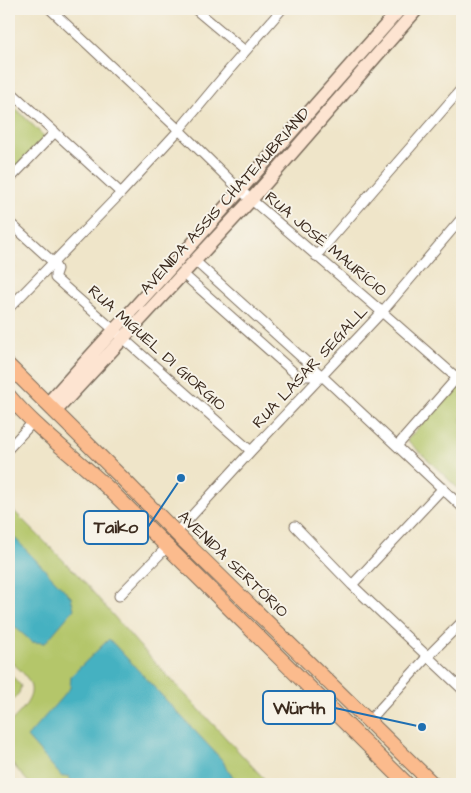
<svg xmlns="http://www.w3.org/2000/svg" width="471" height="793" viewBox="0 0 471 793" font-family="'Architects Daughter',sans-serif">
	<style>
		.green { fill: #b4c66a; stroke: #787844 }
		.water { fill: #44b1c1; stroke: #406e70 }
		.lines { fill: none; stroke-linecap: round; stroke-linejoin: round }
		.street-casing { stroke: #7a6b5a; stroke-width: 11 }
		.secondary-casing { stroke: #7a6b5a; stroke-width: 15 }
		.primary-casing { stroke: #7a6b5a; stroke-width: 16 }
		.street { stroke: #fff; stroke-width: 9 }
		.secondary { stroke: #fde4d1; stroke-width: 12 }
		.primary { stroke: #fbbb8d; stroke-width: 14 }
		.labels { text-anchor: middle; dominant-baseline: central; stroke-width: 4; stroke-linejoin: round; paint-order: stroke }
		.street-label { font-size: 16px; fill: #3b2a1e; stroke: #f7f3e8 }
		.leader { fill: none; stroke: #1f6fb2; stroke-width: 2 }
		.callout-dot { fill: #1f6fb2; stroke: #f7f3e8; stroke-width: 2 }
		.callout { fill: #f7f3e8; stroke: #1f6fb2; stroke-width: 2 }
		.callout-label { font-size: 18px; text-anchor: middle; font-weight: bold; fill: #3b2a1e }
	</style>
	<rect width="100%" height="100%" fill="#f7f3e8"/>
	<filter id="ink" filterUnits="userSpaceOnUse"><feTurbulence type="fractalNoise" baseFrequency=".02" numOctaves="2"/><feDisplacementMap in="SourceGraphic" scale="10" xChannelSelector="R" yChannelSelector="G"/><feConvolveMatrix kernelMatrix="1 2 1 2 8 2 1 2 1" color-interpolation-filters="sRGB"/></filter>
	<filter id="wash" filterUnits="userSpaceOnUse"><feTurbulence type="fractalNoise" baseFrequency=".0096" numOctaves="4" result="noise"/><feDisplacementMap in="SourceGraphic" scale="20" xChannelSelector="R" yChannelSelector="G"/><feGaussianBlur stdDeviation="1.12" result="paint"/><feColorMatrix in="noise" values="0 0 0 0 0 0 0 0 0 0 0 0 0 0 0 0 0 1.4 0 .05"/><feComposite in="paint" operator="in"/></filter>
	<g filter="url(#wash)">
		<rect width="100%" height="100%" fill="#efe5c9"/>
		<path class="green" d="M 9,102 L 45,137 L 9,175 Z
			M 462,379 L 462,492 L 407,440 Z
			M 9,510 L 14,511 L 79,576 L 137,643 L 269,784 L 30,784 L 9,760 L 9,724 C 19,712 39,697 28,680 C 24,672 15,666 9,660 Z
			M 9,673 L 14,678 L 21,686 L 19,693 L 9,704 Z"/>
		<path class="water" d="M 9,532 L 71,597 L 74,609 L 45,643 L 32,642 L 9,622 Z
			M 109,639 L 223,761 L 227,770 L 240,784 L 73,784 L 68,776 L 62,777 L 27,737 L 70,688 L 71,676 Z"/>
	</g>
	<g filter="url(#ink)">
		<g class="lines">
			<defs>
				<path id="street" d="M 50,9 L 179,130 L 240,190 L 382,312 L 457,378
					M 195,9 L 245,51
					M 9,90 L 121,193
					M 9,180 L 55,132
					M 9,222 L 53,262 L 57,269 L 55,275 L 55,278 L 251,451
					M 316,256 L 462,88
					M 194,260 L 322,376 L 462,507
					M 182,273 L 298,376 L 322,376
					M 9,308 L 121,193 L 179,130 L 229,70 L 282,9
					M 397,446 L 462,372
					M 9,448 L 33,422
					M 295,526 L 352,585 L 462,689
					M 176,533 L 251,451 L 382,312 L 462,218
					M 352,585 L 443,488
					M 119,596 L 167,547
					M 369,721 L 427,657 L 462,622"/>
				<path id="secondary" d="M 47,404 L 213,221 L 400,9
					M 55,412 L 251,200 L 417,9"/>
				<path id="primary" d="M 9,366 L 125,481 L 183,540 L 433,784
					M 9,396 C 38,431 77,458 110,490 L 407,784"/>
			</defs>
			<use href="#street" class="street-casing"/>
			<use href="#secondary" class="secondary-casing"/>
			<use href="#primary" class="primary-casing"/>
			<use href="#street" class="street"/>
			<use href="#secondary" class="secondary"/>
			<use href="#primary" class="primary"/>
		</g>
	</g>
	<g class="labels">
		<g class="street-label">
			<text transform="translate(225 201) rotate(-48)">AVENIDA ASSIS CHATEAUBRIAND</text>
			<text transform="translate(326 244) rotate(40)">RUA JOSÉ MAURÍCIO</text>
			<text transform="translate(157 348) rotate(42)">RUA MIGUEL DI GIORGIO</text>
			<text transform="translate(310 367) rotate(-47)">RUA LASAR SEGALL</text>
			<text transform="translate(233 564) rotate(44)">AVENIDA SERTÓRIO</text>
		</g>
	</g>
	<path class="leader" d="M181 478L148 527M422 727L335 708"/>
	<g class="callout-dot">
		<circle cx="181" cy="478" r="5"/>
		<circle cx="422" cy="727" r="5"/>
	</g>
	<g class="callout">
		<rect x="84" y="511" width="64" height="33" rx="5"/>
		<rect x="263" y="691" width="72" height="33" rx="5"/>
	</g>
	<g class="callout-label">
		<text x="116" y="533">Taiko</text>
		<text x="299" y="714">Würth</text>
	</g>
	<rect width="471" height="793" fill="none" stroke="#f7f3e8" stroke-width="30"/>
</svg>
